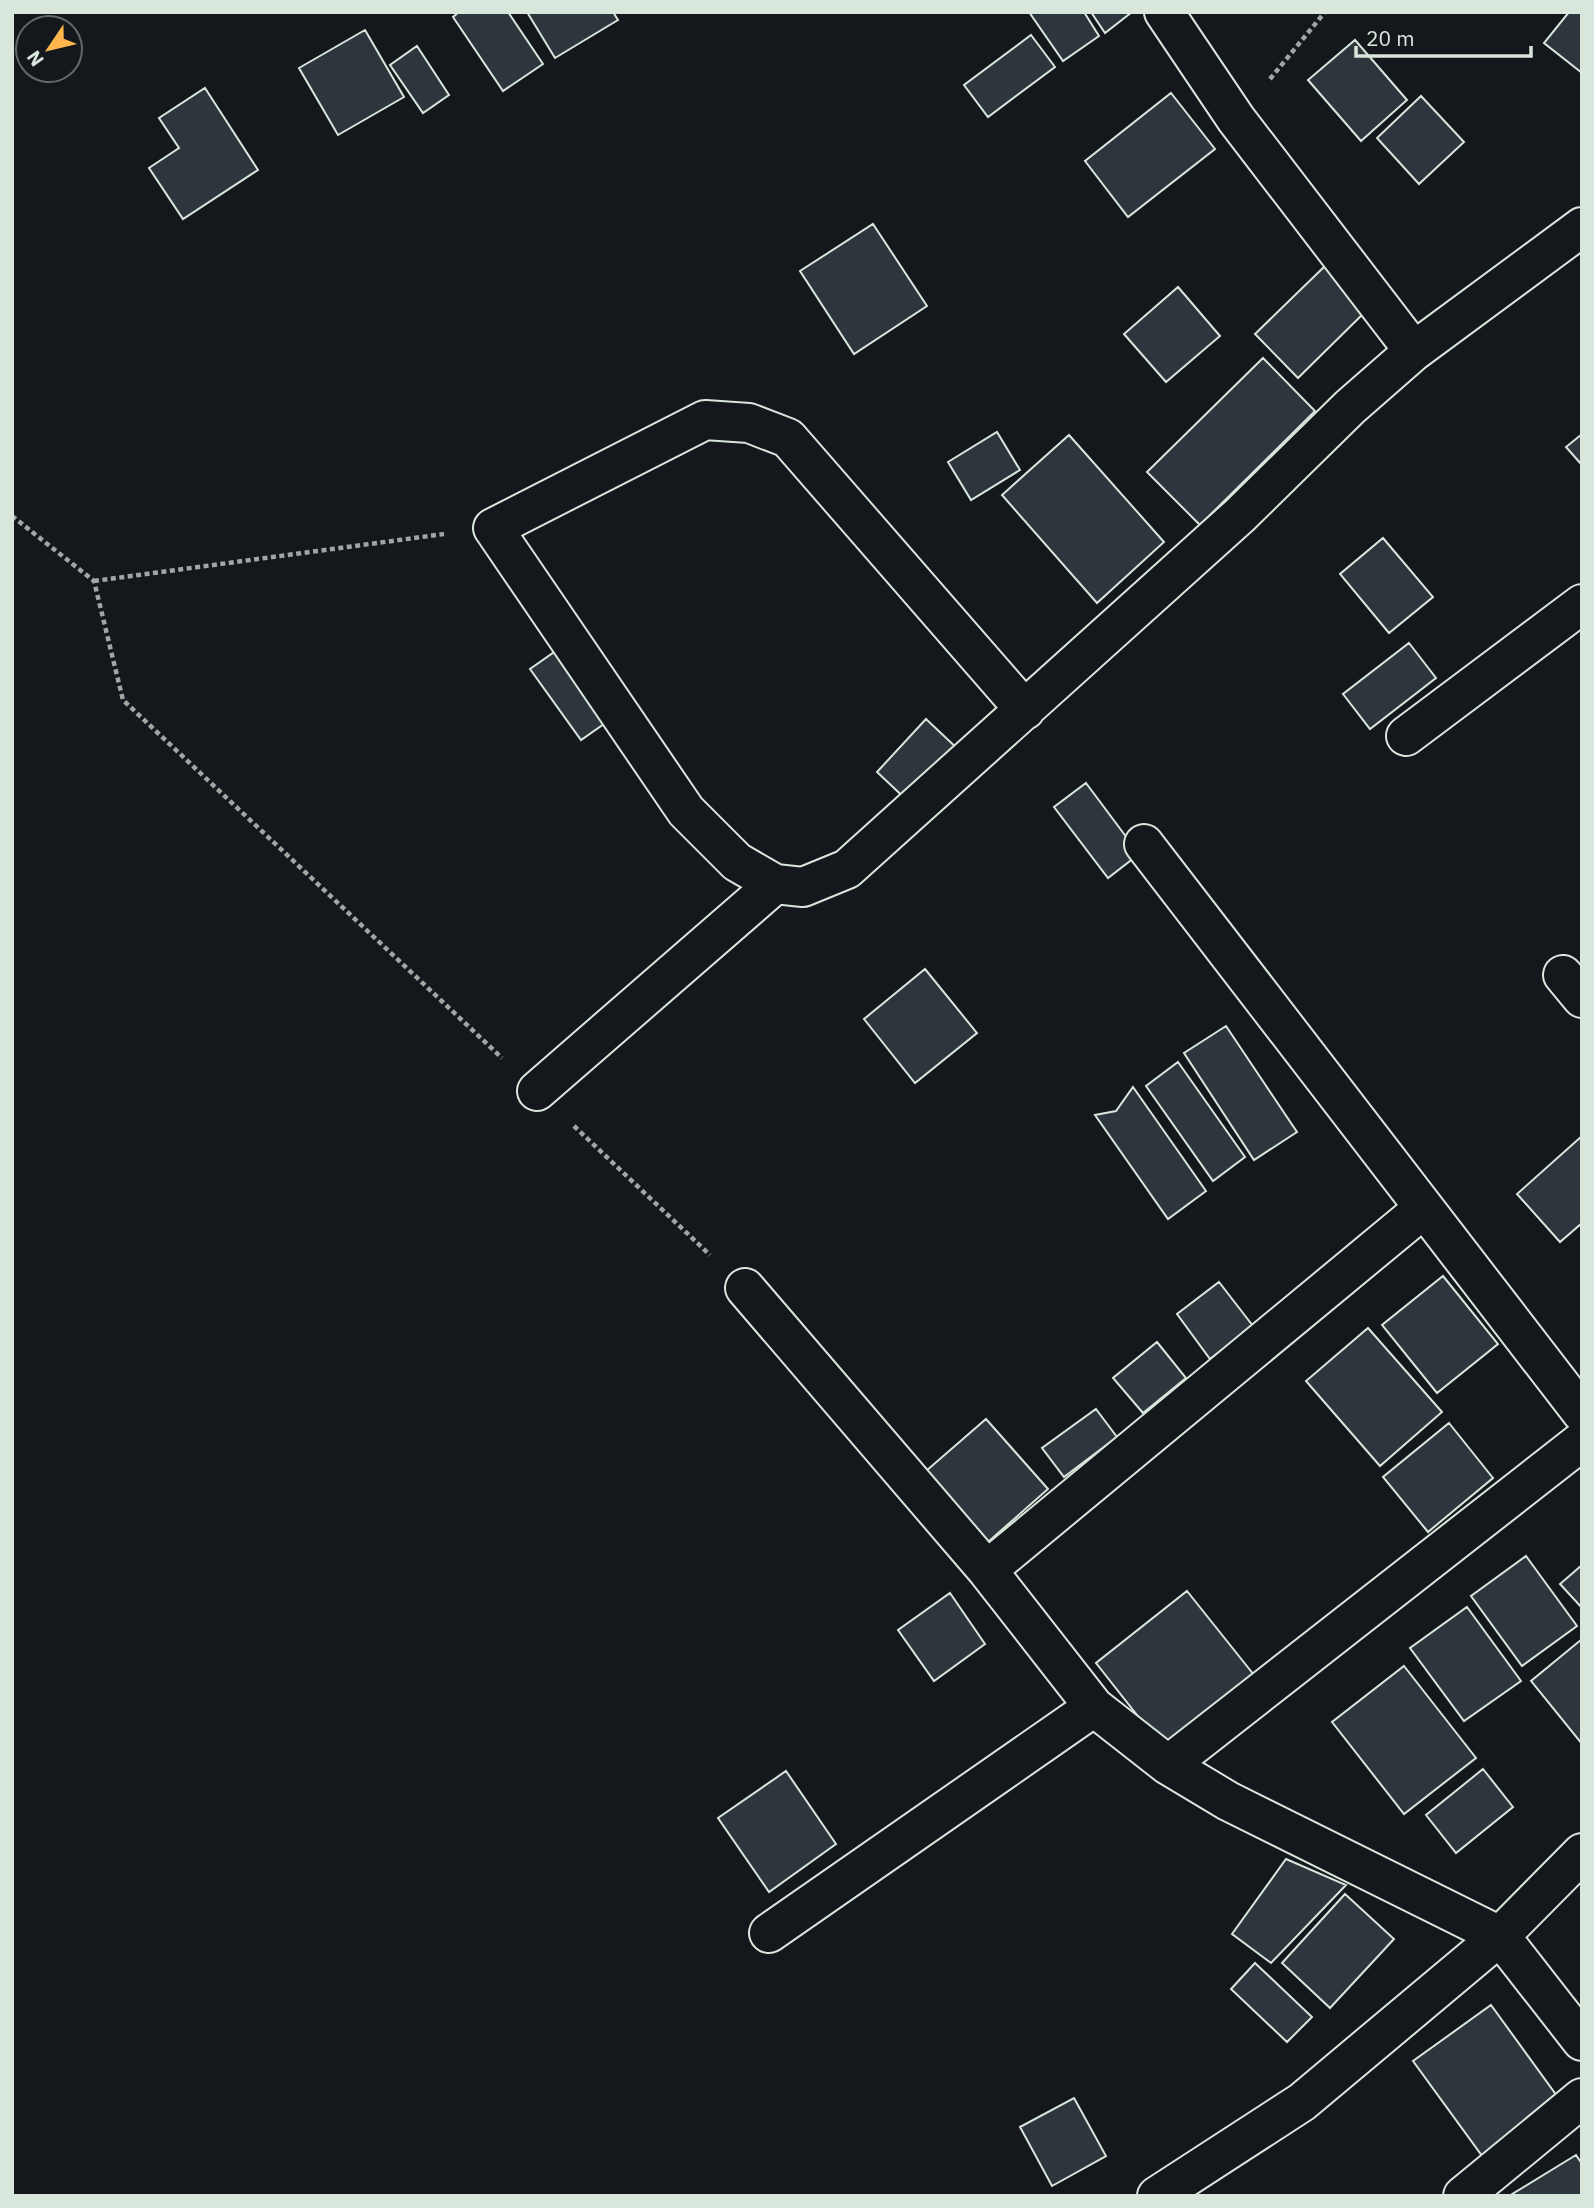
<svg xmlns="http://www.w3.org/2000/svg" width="1594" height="2208" viewBox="0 0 1594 2208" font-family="'IBM Plex Sans',sans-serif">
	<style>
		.building { fill: #2c363c; stroke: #d8e6dc; stroke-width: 2 }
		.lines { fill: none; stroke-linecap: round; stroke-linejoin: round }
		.street-casing { stroke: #d8e6dc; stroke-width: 42 }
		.path { stroke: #9da8a2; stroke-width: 4.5; stroke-dasharray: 5 3.5; stroke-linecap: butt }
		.street { stroke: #14181c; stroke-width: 38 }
	</style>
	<rect width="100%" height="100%" fill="#14181c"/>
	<path class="building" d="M 459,12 L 508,12 L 543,64 L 503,91 L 453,17 Z
		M 527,12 L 613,12 L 618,20 L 555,58 Z
		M 1029,12 L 1084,12 L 1099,36 L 1063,61 Z
		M 1091,12 L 1132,12 L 1105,33 Z
		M 1569,12 L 1582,12 L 1582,73 L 1544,43 Z
		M 365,30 L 404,97 L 338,135 L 299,68 Z
		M 1031,35 L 1055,67 L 988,117 L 964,85 Z
		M 1355,40 L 1407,100 L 1361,141 L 1308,80 Z
		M 417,46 L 449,95 L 423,113 L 390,65 Z
		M 205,88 L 258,170 L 183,219 L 149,168 L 179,148 L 159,118 Z
		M 1171,93 L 1215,149 L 1128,217 L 1085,161 Z
		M 1421,96 L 1464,142 L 1419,184 L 1377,138 Z
		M 873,224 L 927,306 L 854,354 L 800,271 Z
		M 1325,266 L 1368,309 L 1298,378 L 1255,334 Z
		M 1178,287 L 1220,336 L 1166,382 L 1124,334 Z
		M 1263,358 L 1315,411 L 1200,525 L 1147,472 Z
		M 997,432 L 1020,470 L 971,500 L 948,462 Z
		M 1582,434 L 1582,465 L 1566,447 Z
		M 1069,435 L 1164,542 L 1097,603 L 1002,495 Z
		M 1383,538 L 1433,597 L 1389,633 L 1340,574 Z
		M 1409,643 L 1436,678 L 1370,729 L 1343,694 Z
		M 560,648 L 611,719 L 581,740 L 530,669 Z
		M 926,719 L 961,752 L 912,805 L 877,772 Z
		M 1086,783 L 1139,854 L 1108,878 L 1054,807 Z
		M 925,969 L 977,1033 L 915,1083 L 864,1019 Z
		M 1226,1026 L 1297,1132 L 1254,1160 L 1184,1053 Z
		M 1178,1062 L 1245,1157 L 1213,1181 L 1146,1086 Z
		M 1133,1087 L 1206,1191 L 1168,1219 L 1095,1115 L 1116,1111 Z
		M 1582,1136 L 1582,1223 L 1560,1242 L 1517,1194 Z
		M 1443,1276 L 1498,1344 L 1437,1393 L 1382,1325 Z
		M 1219,1282 L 1253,1326 L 1210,1359 L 1177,1314 Z
		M 1368,1328 L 1442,1412 L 1380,1466 L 1306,1381 Z
		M 1157,1342 L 1186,1378 L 1143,1413 L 1113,1378 Z
		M 1096,1409 L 1117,1437 L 1064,1477 L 1042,1448 Z
		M 986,1419 L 1048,1489 L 988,1542 L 926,1471 Z
		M 1449,1423 L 1493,1478 L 1428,1532 L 1383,1477 Z
		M 1526,1556 L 1577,1626 L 1522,1666 L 1471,1596 Z
		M 1582,1565 L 1582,1608 L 1560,1584 Z
		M 1187,1591 L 1258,1680 L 1167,1753 L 1096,1663 Z
		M 950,1593 L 985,1644 L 934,1681 L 898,1630 Z
		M 1467,1607 L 1521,1681 L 1464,1721 L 1410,1648 Z
		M 1582,1639 L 1582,1744 L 1531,1681 Z
		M 1404,1666 L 1476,1758 L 1404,1814 L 1332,1722 Z
		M 1483,1769 L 1513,1807 L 1456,1853 L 1426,1815 Z
		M 786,1771 L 836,1844 L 769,1892 L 718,1818 Z
		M 1286,1859 L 1346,1885 L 1271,1963 L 1232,1934 Z
		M 1345,1894 L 1394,1939 L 1330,2008 L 1282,1963 Z
		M 1255,1963 L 1312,2017 L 1287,2042 L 1231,1989 Z
		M 1491,2005 L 1565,2107 L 1488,2164 L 1413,2061 Z
		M 1074,2098 L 1106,2156 L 1052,2186 L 1020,2127 Z
		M 1576,2155 L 1582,2164 L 1582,2196 L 1509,2196 Z"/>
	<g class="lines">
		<defs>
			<path id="street" d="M 1164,12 L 1236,119 L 1414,351
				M 1025,710 L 788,438 L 749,423 L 705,420 L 493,528 L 686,811 L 737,862 L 775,884 L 803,887 L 847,869 L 1239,516 L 1350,407 L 1414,351 L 1582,227
				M 1406,736 L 1582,604
				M 1144,844 L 1582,1413
				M 1563,975 L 1582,998
				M 537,1091 L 775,884
				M 745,1288 L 987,1570 L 1094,1707 L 1168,1765 L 1228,1801 L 1500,1936 L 1582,2041
				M 987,1570 L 1423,1209
				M 1168,1765 L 1582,1441
				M 769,1933 L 1094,1707
				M 1157,2196 L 1302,2102 L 1500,1936 L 1582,1853
				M 1463,2196 L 1582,2098"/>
		</defs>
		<use href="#street" class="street-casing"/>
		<path class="path" d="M 1270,79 L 1325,12
			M 12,516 L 94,581 L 123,700 L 502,1058
			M 94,581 L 444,534
			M 574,1126 L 710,1255"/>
		<use href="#street" class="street"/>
	</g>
	<rect width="1594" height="2208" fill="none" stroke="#d8e6dc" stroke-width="28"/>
	<g transform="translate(49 49) rotate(235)"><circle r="33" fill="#14181c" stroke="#626a69" stroke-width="2"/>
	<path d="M0-5L12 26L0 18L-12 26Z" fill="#ffb74d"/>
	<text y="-10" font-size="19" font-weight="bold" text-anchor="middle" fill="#d8e6dc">N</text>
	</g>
	<path d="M1356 46v10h175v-10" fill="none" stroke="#d8e6dc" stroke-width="3.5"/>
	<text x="1366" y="46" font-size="21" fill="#d8e6dc" stroke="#14181c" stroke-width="5" paint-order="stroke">20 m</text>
</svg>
